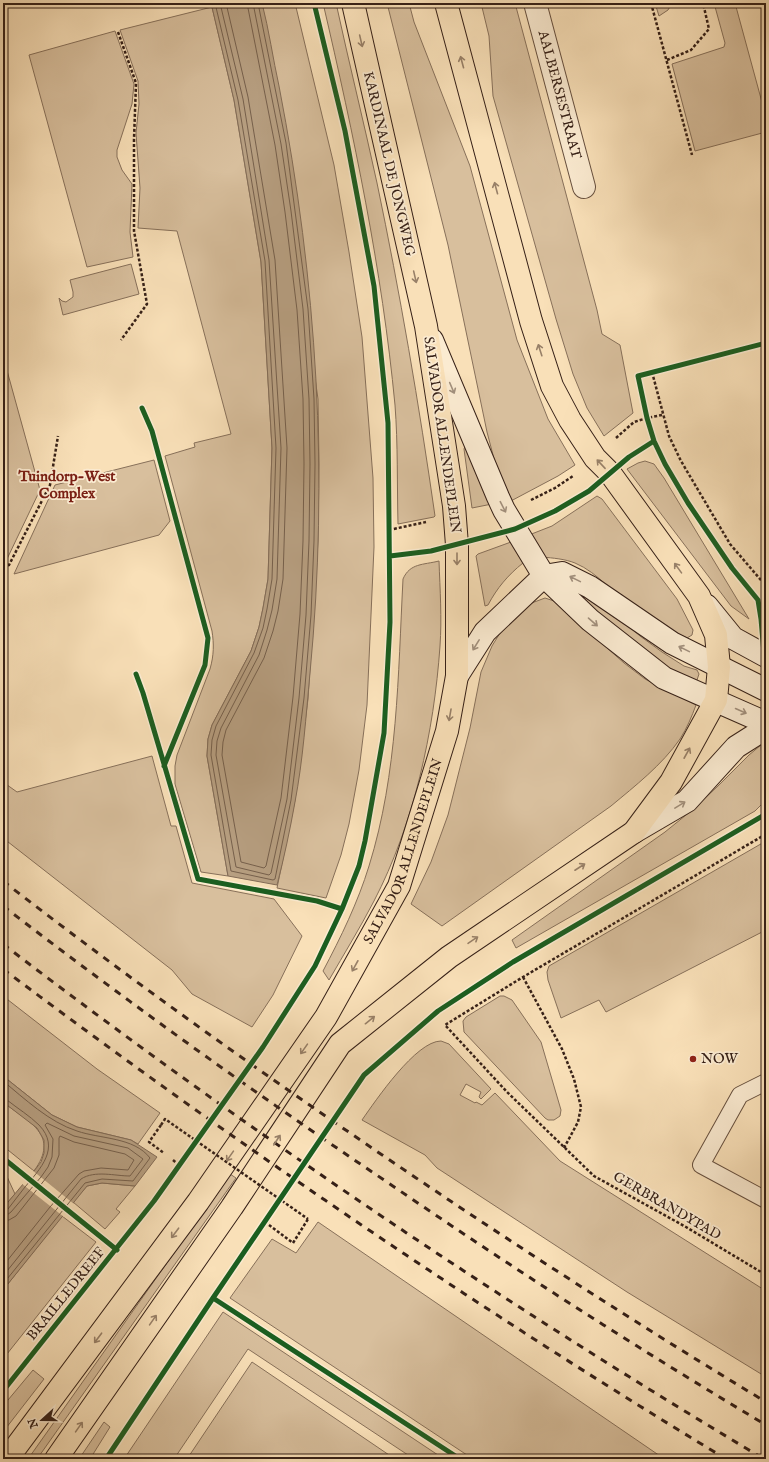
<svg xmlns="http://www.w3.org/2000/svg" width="769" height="1462" viewBox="0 0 769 1462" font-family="'IM FELL English',serif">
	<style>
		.green { fill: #d8bf9d; stroke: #87705a }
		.water { fill: #b79f81; stroke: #836c57 }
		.pier { fill: #f9e0b8 }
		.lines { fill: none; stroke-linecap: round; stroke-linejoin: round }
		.shore { stroke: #76604c; stroke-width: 1 }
		.lane-casing { stroke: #67503f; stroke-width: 18 }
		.street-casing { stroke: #67503f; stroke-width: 24 }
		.secondary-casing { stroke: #362017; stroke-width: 24 }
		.primary-casing { stroke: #362017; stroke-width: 24 }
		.path { stroke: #362017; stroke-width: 2.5; stroke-dasharray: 3 2; stroke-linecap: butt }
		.lane { stroke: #fbebd1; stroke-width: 16 }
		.street { stroke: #fbebd1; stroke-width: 22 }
		.secondary { stroke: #fbebd1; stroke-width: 22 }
		.primary { stroke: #f9e0b8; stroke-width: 22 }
		.rail { stroke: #362017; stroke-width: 3; stroke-dasharray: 7 7; stroke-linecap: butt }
		.path-bridge { stroke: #362017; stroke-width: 2.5; stroke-dasharray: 3 2; stroke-linecap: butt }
		.cycleway-casing { stroke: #fbebd1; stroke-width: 8 }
		.cycleway { stroke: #1b5e20; stroke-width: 5 }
		.oneway { stroke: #988068 }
		.oneway2 { stroke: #a2907d }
		.poi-dot { fill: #8f2418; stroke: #fbebd1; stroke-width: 1.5 }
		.labels { text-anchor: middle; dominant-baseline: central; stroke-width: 3.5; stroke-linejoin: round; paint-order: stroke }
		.street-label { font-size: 14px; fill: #362017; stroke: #fbebd1 }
		.poi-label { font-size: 14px; fill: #362017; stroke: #fbebd1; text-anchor: start }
		.neighbourhood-label { font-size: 15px; font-weight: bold; fill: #7a1f14; stroke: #fbebd1 }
	</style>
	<rect width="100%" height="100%" fill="#f9e0b8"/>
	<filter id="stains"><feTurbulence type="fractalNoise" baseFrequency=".005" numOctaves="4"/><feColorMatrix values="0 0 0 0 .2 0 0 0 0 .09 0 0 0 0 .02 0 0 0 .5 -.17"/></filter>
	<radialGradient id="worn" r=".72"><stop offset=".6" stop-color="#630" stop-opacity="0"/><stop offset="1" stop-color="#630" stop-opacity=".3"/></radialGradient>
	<path class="green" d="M 262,3 L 295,3 L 334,165 L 349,252 L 362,337 L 373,478 L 374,547 L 367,705 L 359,770 L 349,824 L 341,855 L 326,898 L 277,888 L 295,800 L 308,699 L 318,541 L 319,464 L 318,399 Z
		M 323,3 L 336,3 C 349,63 364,123 377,183 C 400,293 419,404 435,516 L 434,517 L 398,524 C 397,484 398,444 395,405 C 382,269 354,136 323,3 Z
		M 387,3 L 409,3 L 414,22 L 470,166 L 517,340 L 548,419 L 575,465 L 558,476 L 509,502 L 498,474 L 487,432 L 448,245 Z
		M 481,3 L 515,3 L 597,310 L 602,334 L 620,345 L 633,413 L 604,436 L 587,408 L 573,374 L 556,319 L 493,96 L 489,36 Z
		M 655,3 L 672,3 L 668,10 L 659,16 Z
		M 714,3 L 735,3 L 766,117 L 766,132 L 695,151 L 672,64 L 724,47 L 725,43 Z
		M 212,7 L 234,100 L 261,262 L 272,448 L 268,579 L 263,608 L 259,627 L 251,651 L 212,725 L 208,739 L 207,756 L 228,876 L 201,872 L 175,784 L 175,766 L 177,755 L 210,669 C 214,655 214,644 212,631 L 165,456 L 195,447 L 194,443 L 231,434 L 177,231 L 138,228 L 140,188 L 136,133 L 139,104 L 138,81 L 120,30 Z
		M 115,31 L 134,84 L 132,104 L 117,150 L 117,157 L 122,170 L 132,184 L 130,232 L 133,257 L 87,267 L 29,55 Z
		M 131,264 L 139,294 L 63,315 L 59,298 L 62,301 L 66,302 L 73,297 L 73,292 L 70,280 Z
		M 3,356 L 40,490 L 7,559 L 3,559 Z
		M 465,446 L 492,504 L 472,508 L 464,449 Z
		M 154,460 L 170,521 L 159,535 L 14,574 L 55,485 Z
		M 645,461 L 654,464 L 664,478 L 749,619 L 731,606 L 627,469 L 638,463 Z
		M 597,496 L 602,499 L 677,599 L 693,630 L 692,635 L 687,638 C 669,630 652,622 636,611 C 615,596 599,573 575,563 C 565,559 553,558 542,557 L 529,535 L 552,526 Z
		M 511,542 L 523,563 C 508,575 497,588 488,605 L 485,606 L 476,556 L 478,554 Z
		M 439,561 C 440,590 442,618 440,646 C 434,732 414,824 374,901 C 360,928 344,954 329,980 L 323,971 C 341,937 358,902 369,866 C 398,773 398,675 403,579 C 410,563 423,565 439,561 Z
		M 570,587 L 612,612 L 640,636 L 662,652 L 684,666 L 697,670 L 699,674 L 697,680 L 695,682 L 648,659 Z
		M 545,598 L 554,601 L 624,663 L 645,679 L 696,705 C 692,716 687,728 680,739 C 662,765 635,786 611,806 L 442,926 L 411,904 L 431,862 L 448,815 L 470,728 L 481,672 L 492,646 L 508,620 L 529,604 Z
		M 761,745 L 765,796 L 762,804 L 755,811 L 516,948 L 512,940 L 665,832 L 691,811 L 717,787 L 749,755 Z
		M 152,756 L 171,826 L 176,826 L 192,883 L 274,899 L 302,936 L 273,995 L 252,1027 L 192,994 L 172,970 L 3,838 L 3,782 L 17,792 Z
		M 766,841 L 766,930 L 606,1012 L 599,1000 L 561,1018 L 548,980 L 547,972 L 549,966 Z
		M 3,996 L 97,1069 L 160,1113 L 138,1144 L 131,1140 L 77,1127 L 52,1115 L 3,1076 Z
		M 500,996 L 504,996 L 512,1000 L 541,1042 L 561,1110 L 560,1116 L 554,1120 L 548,1120 L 545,1118 L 464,1032 L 463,1021 L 466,1017 Z
		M 441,1041 L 449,1044 L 491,1089 L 481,1099 L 479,1097 L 481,1092 L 466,1084 L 460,1095 L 475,1103 L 476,1102 L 482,1105 L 495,1093 L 560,1161 L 766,1291 L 766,1377 L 627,1292 L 437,1168 L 425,1155 L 362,1120 C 376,1100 416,1041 441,1041 Z
		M 3,1102 C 30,1123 60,1135 34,1171 L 3,1146 Z
		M 3,1168 L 15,1194 L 3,1208 Z
		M 230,1174 L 236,1178 L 37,1459 L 28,1459 Z
		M 102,1183 L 135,1186 L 116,1209 L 120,1212 L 105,1229 L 73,1202 L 87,1186 Z
		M 62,1216 L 96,1242 L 3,1359 L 3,1290 Z
		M 318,1222 L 663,1458 L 664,1459 L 473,1459 L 230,1298 L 272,1239 L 296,1253 Z
		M 223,1312 L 444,1459 L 414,1459 L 248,1349 L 174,1459 L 124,1459 Z
		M 252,1362 L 395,1459 L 187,1459 Z
		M 33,1370 L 44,1379 L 3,1432 L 3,1406 Z
		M 104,1422 L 110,1427 L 90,1459 L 79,1459 Z"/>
	<path class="water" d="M 211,3 L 262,3 C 269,30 273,59 279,86 C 317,282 329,475 310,673 C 306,716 303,760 295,802 C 290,830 284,858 277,885 L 228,876 L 207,756 L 208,739 L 212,725 L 251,651 L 259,627 L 263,608 L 268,579 L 272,448 L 261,262 L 234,100 Z
		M 3,1076 L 52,1115 L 77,1127 L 131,1140 L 157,1157 L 135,1186 L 102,1183 L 87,1186 L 3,1290 L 3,1208 L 34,1171 L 41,1162 L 44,1153 L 44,1140 L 37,1128 L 3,1102 Z"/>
	<path class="pier" d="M 32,1170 L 74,1204 L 64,1217 L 21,1183 Z"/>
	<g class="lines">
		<path class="shore" d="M 215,3 L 238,100 L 265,261 L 276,448 L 272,579 L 267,609 L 263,628 L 254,653 L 216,726 L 212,740 L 211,755 L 231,871 L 273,880 L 275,879 L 291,800 L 304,698 L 311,615 L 314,541 L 315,464 L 314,399 L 308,309 L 286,143 L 258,3
			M 220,3 L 243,99 L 269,260 L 281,448 L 277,579 L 272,610 L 267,630 L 259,655 L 221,728 L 217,741 L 216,755 L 236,867 L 269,875 L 271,873 L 287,799 L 299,698 L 306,615 L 309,541 L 310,464 L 309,399 L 303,309 L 291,211 L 281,144 L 253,3
			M 226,3 L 248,97 L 275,260 L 287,448 L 283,579 L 278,611 L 273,631 L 264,658 L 226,730 L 223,742 L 222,755 L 241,862 L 264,868 L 266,866 L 281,798 L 293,697 L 300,614 L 303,541 L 304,464 L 303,399 L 297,310 L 285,212 L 275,145 L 247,3
			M 3,1081 C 25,1099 49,1122 77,1131 C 100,1139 134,1137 150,1158 L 133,1181 L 102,1179 L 85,1183 L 3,1284
			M 3,1100 L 7,1100 C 17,1108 30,1116 39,1125 C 61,1148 40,1169 25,1187 C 19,1194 14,1202 8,1209 L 3,1210
			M 3,1215 L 7,1215 L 11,1212 L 41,1177 L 48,1167 L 52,1157 L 53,1139 L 45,1125 L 47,1123 L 74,1136 L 128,1148 L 143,1159 L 130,1176 C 115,1176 95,1170 81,1179 L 3,1276
			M 3,1221 L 9,1220 L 16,1216 L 54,1168 L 59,1155 L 59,1138 L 60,1136 L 74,1142 L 125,1154 L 134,1160 L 128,1170 L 101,1168 L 84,1171 L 79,1174 L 50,1207 L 3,1266"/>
		<defs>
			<path id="lane" d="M 766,1082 L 740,1095 L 701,1165 L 766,1200"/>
			<g id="street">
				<path id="s1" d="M 535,3 L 584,187"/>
			</g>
			<path id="secondary" d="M 432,340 L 498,497 L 504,510 L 544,576 L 590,620 L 664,678 L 766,723
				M 707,606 L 733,638 L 766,656
				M 457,676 L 485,632 L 544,576 L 562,573 L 590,587 L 672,643 L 766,690
				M 634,832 L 687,801 L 736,747 L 766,728"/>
			<g id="primary">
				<path id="s2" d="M 7,1459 L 198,1202 L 326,1017 L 399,886 L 447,731 L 457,676 L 457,545 L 454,506 L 426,326 L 353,3"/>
				<path d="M 56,1459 L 232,1207 L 340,1044 L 449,957 L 634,832 L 671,782 L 716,700 L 719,667 L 716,635 L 699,596 L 610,473 L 595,458 L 570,420 L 552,386 L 531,321 L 446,3"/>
			</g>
		</defs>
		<use href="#lane" class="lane-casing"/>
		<use href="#street" class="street-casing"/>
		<use href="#secondary" class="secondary-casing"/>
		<use href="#primary" class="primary-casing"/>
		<path class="path" d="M 651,3 L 692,155
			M 118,32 L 136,83 L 134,139 L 134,231 L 147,304 L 121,340
			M 667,60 L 691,50 L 709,29 L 703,3
			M 652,372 L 669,436 L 681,461 L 730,544 L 766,586
			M 616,438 L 634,422 L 647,418 L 662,415
			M 531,500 L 555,488 L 573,476
			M 389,530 L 426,522
			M 3,567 L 9,565 L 50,485 L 58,436
			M 766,834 L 523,977 L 445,1025 L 507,1092 L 594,1176 L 686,1227 L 766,1275
			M 523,977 L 562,1049 L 574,1079 L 581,1107 L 578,1122 L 564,1148
			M 161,1125 L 149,1142 L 164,1153
			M 173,1160 L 180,1166
			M 265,1222 L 293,1243 L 308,1219"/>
		<use href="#lane" class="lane"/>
		<use href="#street" class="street"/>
		<use href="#secondary" class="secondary"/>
		<use href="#primary" class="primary"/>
		<path class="rail" d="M 3,881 C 123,974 246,1062 372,1148 C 501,1236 632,1321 766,1402
			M 3,906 C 128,1002 256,1094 387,1182 C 511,1267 637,1348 766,1425
			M 3,944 C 246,1130 501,1302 764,1459
			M 3,969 C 236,1144 477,1308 726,1459"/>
		<path class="path-bridge" d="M 161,1125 L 165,1119 L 308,1219"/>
		<defs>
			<path id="cycleway" d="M 766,343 L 638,376 L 647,418 L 654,441 L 665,464 L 688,503 L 732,568 L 758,600 L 761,619 L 766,676
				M 142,408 L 152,431 L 208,638 L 205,665 L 164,766
				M 390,556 L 431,551 L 515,529 L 555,511 L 589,491 L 629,457 L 654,441
				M 136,674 L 143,693 L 198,879 L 317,901 L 342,909
				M 3,1158 L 117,1250
				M 213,1298 L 460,1459
				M 3,1391 L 154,1201 L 263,1047 L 315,966 L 342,909 L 359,866 L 365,841 L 384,733 L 390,622 L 388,423 L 374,286 L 345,131 L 314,3
				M 106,1459 L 213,1298 L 364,1075 L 438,1011 L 513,962 L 766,814"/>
		</defs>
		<use href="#cycleway" class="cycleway-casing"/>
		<use href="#cycleway" class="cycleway"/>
	</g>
	<defs><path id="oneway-shaft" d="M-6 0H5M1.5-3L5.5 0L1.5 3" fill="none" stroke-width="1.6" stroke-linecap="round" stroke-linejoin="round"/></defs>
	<g class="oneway">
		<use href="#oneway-shaft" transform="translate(361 41) rotate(77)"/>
		<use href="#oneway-shaft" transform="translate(462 62) rotate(-105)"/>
		<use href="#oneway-shaft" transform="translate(496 188) rotate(-105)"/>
		<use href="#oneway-shaft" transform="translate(415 277) rotate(77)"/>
		<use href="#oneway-shaft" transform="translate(540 350) rotate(-108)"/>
		<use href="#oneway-shaft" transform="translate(601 464) rotate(-133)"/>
		<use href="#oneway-shaft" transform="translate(457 559) rotate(90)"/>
		<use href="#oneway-shaft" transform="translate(678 568) rotate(-126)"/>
		<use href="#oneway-shaft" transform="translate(450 715) rotate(100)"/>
		<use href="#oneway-shaft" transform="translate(687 753) rotate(-61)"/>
		<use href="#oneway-shaft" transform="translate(580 867) rotate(-33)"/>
		<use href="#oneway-shaft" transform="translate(473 940) rotate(-34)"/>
		<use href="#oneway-shaft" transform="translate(355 966) rotate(119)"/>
		<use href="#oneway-shaft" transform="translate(370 1020) rotate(-39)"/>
		<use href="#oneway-shaft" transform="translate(304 1049) rotate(125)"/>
		<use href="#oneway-shaft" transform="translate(277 1140) rotate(-57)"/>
		<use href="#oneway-shaft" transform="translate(230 1156) rotate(125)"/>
		<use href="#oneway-shaft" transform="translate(175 1233) rotate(127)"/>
		<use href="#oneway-shaft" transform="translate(153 1320) rotate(-55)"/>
		<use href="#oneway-shaft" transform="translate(98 1338) rotate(127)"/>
		<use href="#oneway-shaft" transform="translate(79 1427) rotate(-55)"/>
	</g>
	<g class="oneway2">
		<use href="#oneway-shaft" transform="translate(452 388) rotate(67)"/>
		<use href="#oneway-shaft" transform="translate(503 507) rotate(63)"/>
		<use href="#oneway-shaft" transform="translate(575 579) rotate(-154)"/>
		<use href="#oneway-shaft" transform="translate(593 622) rotate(41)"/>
		<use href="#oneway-shaft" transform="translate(476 645) rotate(122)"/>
		<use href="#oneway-shaft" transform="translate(684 649) rotate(-154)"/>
		<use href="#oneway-shaft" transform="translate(741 711) rotate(24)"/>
		<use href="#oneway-shaft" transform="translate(680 805) rotate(-31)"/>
	</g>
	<circle class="poi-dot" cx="693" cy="1059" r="4"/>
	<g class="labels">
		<g class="street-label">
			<text stroke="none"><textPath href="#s1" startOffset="95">AALBERSESTRAAT</textPath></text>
			<text transform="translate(389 164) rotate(77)">KARDINAAL DE JONGWEG</text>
			<text transform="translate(442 435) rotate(82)">SALVADOR ALLENDEPLEIN</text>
			<text stroke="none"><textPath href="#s2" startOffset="729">SALVADOR ALLENDEPLEIN</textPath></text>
			<text transform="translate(667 1206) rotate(30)">GERBRANDYPAD</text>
			<text transform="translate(66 1294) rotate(-51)">BRAILLEDREEF</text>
		</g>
		<g class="poi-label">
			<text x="701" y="1059">NOW</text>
		</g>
		<g class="neighbourhood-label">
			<text x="67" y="476">Tuindorp-West<tspan x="67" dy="17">Complex</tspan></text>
		</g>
	</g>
	<rect width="769" height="1462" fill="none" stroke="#f9e0b8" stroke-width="16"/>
	<rect x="4" y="4" width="761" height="1454" fill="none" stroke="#362017" stroke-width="2"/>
	<rect x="8" y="8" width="753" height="1446" fill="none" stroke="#362017"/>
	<g transform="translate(42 1420) rotate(249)" stroke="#fbebd1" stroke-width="3" paint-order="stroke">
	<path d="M0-3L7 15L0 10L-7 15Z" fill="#362017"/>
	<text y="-6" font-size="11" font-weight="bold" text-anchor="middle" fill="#362017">N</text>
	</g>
	<rect width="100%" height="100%" filter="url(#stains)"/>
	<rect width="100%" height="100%" fill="url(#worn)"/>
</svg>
